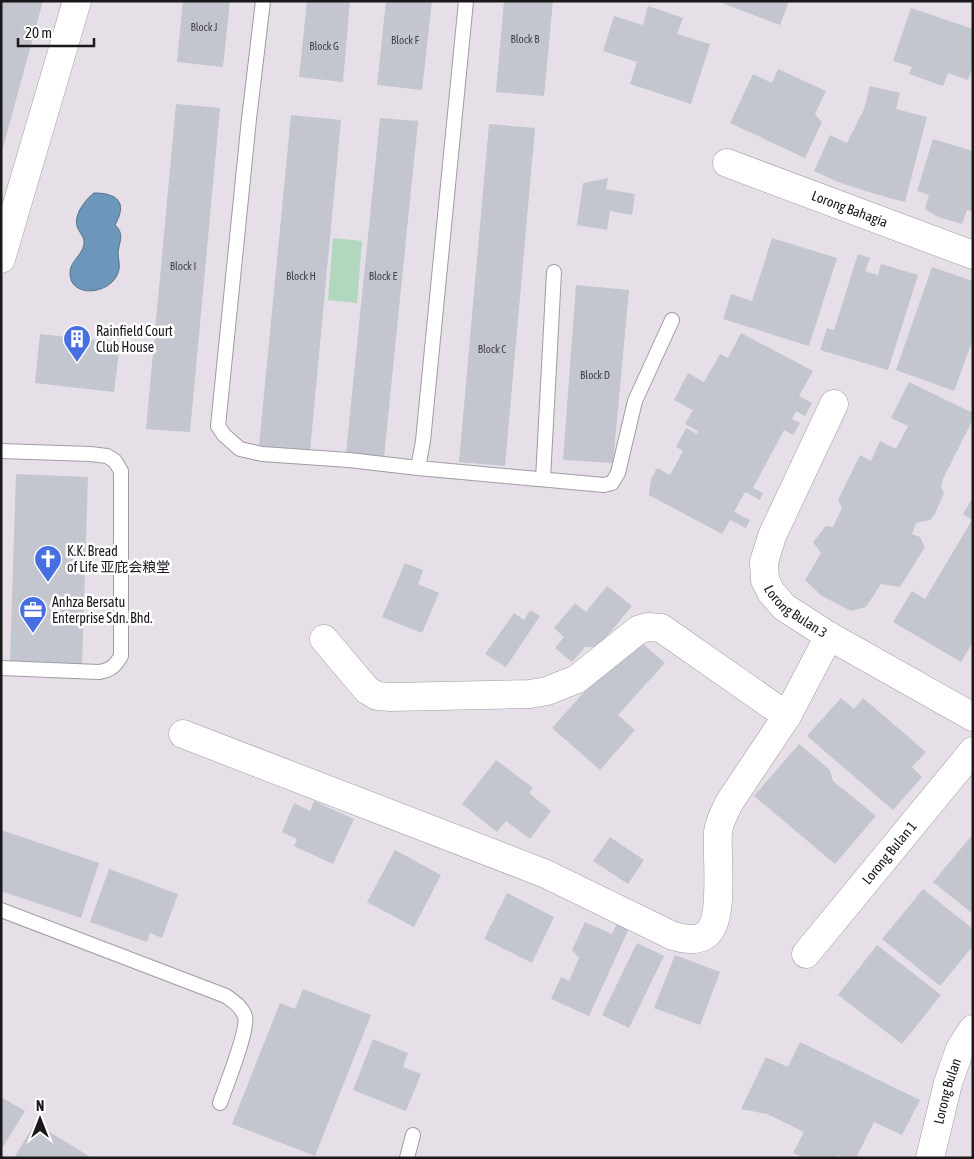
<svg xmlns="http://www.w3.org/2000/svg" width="974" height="1159" viewBox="0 0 974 1159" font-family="'Asap Condensed','Noto Sans SC',sans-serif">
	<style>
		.green { fill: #b1d7bf }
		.water { fill: #6c97ba; stroke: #54718a }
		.building { fill: #c3c5cf }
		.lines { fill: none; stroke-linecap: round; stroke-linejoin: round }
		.lane-casing { stroke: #a19ba3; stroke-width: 16 }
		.street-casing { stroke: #a19ba3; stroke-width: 29 }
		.lane { stroke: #fff; stroke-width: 14 }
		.street { stroke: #fff; stroke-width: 28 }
		.labels { text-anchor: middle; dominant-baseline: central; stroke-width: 5; stroke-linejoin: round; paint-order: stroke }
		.number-label { font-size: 11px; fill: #454348 }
		.street-label { font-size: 14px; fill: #1b181b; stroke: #fff }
		.poi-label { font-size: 14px; fill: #1b181b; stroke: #fff; text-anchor: start }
	</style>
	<rect width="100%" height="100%" fill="#e6dfe8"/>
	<path class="green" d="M 333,238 L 362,241 L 357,303 L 328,300 Z"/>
	<path class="water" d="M 94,193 C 117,193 128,202 115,225 C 125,234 119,242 118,253 C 118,258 120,264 119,269 C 115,294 71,300 70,274 C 69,260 86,254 84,240 C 83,235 78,231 77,226 C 74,214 85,200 94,193 Z"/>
	<path class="building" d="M 1,1 L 43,1 L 2,151 L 1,151 Z
		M 183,1 L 230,1 L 223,67 L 177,62 Z
		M 307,1 L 350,1 L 343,82 L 299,77 Z
		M 386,1 L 432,1 L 422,90 L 377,85 Z
		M 504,1 L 553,1 L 544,96 L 496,92 Z
		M 717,1 L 789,1 L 780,25 Z
		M 648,6 L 683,18 L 677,34 L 710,44 L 691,104 L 630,84 L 637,62 L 603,51 L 614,16 L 643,25 Z
		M 911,8 L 973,29 L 973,66 L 968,80 L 948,73 L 943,86 L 909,74 L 912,67 L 893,61 Z
		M 778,69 L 826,91 L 815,114 L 822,122 L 805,158 L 730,123 L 753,74 L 772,83 Z
		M 870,86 L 900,93 L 896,109 L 927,117 L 905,202 L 875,194 L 838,182 L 814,171 L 830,135 L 847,143 L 864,109 Z
		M 176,104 L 220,108 L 190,432 L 146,429 Z
		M 291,115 L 341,120 L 310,451 L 259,446 Z
		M 380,118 L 418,121 L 384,457 L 346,453 Z
		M 489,124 L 535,128 L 505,466 L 459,462 Z
		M 933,139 L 973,151 L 973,211 L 967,210 L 962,224 L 938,217 L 925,209 L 929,195 L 917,191 Z
		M 608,178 L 606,189 L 635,194 L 632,215 L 610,211 L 607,230 L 577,225 L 583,183 Z
		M 772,238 L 837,258 L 809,346 L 723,319 L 731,294 L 752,301 Z
		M 858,254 L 870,258 L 865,271 L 878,275 L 881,264 L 918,275 L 888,370 L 820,350 L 827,328 L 834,330 Z
		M 932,267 L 973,281 L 973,339 L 954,391 L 896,370 Z
		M 576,285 L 629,290 L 613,463 L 563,460 Z
		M 741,333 L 813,371 L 799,396 L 812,403 L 805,416 L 796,411 L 792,419 L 800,423 L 793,435 L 784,430 L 753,488 L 763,493 L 760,500 L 745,492 L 734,512 L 750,520 L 746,528 L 730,520 L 722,534 L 649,495 L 651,479 L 657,468 L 670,475 L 683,451 L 676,447 L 686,428 L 697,434 L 698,431 L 685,424 L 693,410 L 674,400 L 688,373 L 704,382 L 720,354 L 728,358 Z
		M 40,334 L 120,343 L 114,392 L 35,383 Z
		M 909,382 L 973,413 L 973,419 L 943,479 L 941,487 L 944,493 L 935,514 L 930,520 L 916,523 L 912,534 L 920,537 L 925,547 L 900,587 L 881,584 L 866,607 L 851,611 L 822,596 L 805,580 L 821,553 L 813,542 L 826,526 L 833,527 L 842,508 L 838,500 L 860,455 L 871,461 L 880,441 L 896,449 L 908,426 L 891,418 Z
		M 16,474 L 88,477 L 82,664 L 10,661 Z
		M 973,497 L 973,642 L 961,662 L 893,622 L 912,591 L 925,599 L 972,520 L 963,514 Z
		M 405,563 L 423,570 L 418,584 L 439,593 L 422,633 L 382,617 Z
		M 607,586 L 632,606 L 598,647 L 585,647 L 572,662 L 555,648 L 564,637 L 554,628 L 575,603 L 586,612 Z
		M 530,610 L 540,616 L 506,667 L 485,654 L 514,613 L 524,620 Z
		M 634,636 L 665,663 L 618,715 L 635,730 L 600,770 L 552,728 Z
		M 841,698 L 854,709 L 863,698 L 926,752 L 912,767 L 922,777 L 893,810 L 807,736 Z
		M 799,744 L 830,770 L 833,781 L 876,816 L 835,864 L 754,796 Z
		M 496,760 L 533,788 L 529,793 L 551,811 L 530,839 L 506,821 L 497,832 L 462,804 Z
		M 314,801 L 354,819 L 333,864 L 294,846 L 297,839 L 282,832 L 294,803 L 310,811 Z
		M 1,830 L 99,863 L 81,918 L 1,891 Z
		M 973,834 L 973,914 L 933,882 Z
		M 610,837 L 644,860 L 628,884 L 593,861 Z
		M 395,850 L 441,875 L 414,927 L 367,902 Z
		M 109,869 L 178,894 L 162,938 L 150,933 L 147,942 L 90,922 Z
		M 923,889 L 973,929 L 973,946 L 940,986 L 882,939 Z
		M 507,893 L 554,917 L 532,963 L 484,939 Z
		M 618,921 L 630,926 L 589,1016 L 551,999 L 561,977 L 569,981 L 579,958 L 572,950 L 585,922 L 612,934 Z
		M 637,943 L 664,956 L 629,1028 L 602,1015 Z
		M 877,945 L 941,995 L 902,1044 L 838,995 Z
		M 675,955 L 720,972 L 700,1025 L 654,1008 Z
		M 303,989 L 371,1015 L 315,1156 L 232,1124 L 280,1003 L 295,1009 Z
		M 373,1039 L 408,1053 L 403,1067 L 421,1074 L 406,1111 L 353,1090 Z
		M 800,1042 L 920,1100 L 902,1135 L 874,1122 L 856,1158 L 844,1158 L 838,1155 L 836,1158 L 804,1158 L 793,1153 L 804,1132 L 767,1114 L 741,1109 L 766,1057 L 788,1067 Z
		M 1,1097 L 25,1111 L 1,1150 Z
		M 35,1123 L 92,1158 L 14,1158 Z"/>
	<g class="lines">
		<defs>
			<path id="lane" d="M 263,1 L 249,119 L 218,426 L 224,435 L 240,449 L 262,454 L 349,460 L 418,468 L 604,485 L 612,483 L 618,473 L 635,401 L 672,320
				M 1,451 L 90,454 L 107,456 L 115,461 L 121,471 L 121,656 C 115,666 111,670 99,672 L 1,668
				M 418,468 L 423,441 L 466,1
				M 543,479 L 554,272
				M 1,910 L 226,996 C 234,1002 241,1006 245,1016 C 249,1029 226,1086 220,1103
				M 407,1158 L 413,1135"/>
			<g id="street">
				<path id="s1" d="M 727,163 L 973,255"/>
				<path d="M 1,259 L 77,1"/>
				<path id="s2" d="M 834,404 L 772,536 L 764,562 L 765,580 L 771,592 L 784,607 L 829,636 L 973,717"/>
				<path d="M 324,639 L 367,690 L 377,696 L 391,697 L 530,694 L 547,691 L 577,679 L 638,630 L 648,627 L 661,628 L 787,716"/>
				<path d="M 183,734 L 546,874 L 673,936 C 684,939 697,942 707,934 C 725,919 716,855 718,832 C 719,822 725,812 729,803 L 787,716 L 829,636"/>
				<path id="s3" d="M 806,954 L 973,751"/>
				<path id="s4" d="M 930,1158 L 948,1083 L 960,1049 L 973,1029"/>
			</g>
		</defs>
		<use href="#lane" class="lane-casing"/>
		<use href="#street" class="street-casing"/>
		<use href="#lane" class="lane"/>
		<use href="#street" class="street"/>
	</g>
	<defs>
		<symbol id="building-pin" viewBox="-11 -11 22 30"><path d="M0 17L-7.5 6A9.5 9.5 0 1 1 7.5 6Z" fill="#476fe1" stroke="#fff"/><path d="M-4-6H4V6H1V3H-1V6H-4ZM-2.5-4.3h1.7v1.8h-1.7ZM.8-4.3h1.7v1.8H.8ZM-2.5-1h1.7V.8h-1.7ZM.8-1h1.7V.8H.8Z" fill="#fff"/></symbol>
		<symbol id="church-pin" viewBox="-11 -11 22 30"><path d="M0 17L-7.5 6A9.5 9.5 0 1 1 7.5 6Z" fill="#476fe1" stroke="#fff"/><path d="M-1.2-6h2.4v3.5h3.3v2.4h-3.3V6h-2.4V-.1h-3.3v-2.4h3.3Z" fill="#fff"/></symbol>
		<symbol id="office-pin" viewBox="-11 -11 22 30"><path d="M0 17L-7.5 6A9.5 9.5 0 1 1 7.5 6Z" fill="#476fe1" stroke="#fff"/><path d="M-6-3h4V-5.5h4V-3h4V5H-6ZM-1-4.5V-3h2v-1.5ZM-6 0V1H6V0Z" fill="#fff"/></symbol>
	</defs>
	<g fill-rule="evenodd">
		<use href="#building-pin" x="61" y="323" width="32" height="43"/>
		<use href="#church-pin" x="32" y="543" width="32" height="43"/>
		<use href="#office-pin" x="17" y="594" width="32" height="43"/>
	</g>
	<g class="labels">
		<g class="number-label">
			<text x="204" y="27">Block J</text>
			<text x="525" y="39">Block B</text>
			<text x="405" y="40">Block F</text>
			<text x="324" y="46">Block G</text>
			<text x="183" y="266">Block I</text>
			<text x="301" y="276">Block H</text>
			<text x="383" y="276">Block E</text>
			<text x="492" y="349">Block C</text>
			<text x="595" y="375">Block D</text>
		</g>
		<g class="street-label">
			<text stroke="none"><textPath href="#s1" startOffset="131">Lorong Bahagia</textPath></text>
			<text stroke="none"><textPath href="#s2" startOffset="236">Lorong Bulan 3</textPath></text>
			<text stroke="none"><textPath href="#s3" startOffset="131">Lorong Bulan 1</textPath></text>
			<text stroke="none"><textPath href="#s4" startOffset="69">Lorong Bulan</textPath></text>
		</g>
		<g class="poi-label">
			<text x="96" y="331">Rainfield Court<tspan x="96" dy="16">Club House</tspan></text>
			<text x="67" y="551">K.K. Bread<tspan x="67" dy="16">of Life 亚庇会粮堂</tspan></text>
			<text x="52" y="602">Anhza Bersatu<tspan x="52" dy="16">Enterprise Sdn. Bhd.</tspan></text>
		</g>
	</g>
	<rect width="974" height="1159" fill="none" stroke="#1b181b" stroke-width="5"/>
	<g transform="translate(40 1119)" stroke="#ffffff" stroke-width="4" paint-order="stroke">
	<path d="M0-4L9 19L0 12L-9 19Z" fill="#1b181b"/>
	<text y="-8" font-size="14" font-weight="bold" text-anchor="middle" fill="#1b181b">N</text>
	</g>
	<path d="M18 38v8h76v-8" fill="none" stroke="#1b181b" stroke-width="2.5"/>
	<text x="25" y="38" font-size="15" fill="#1b181b" stroke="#ffffff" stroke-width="4" paint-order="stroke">20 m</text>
</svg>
